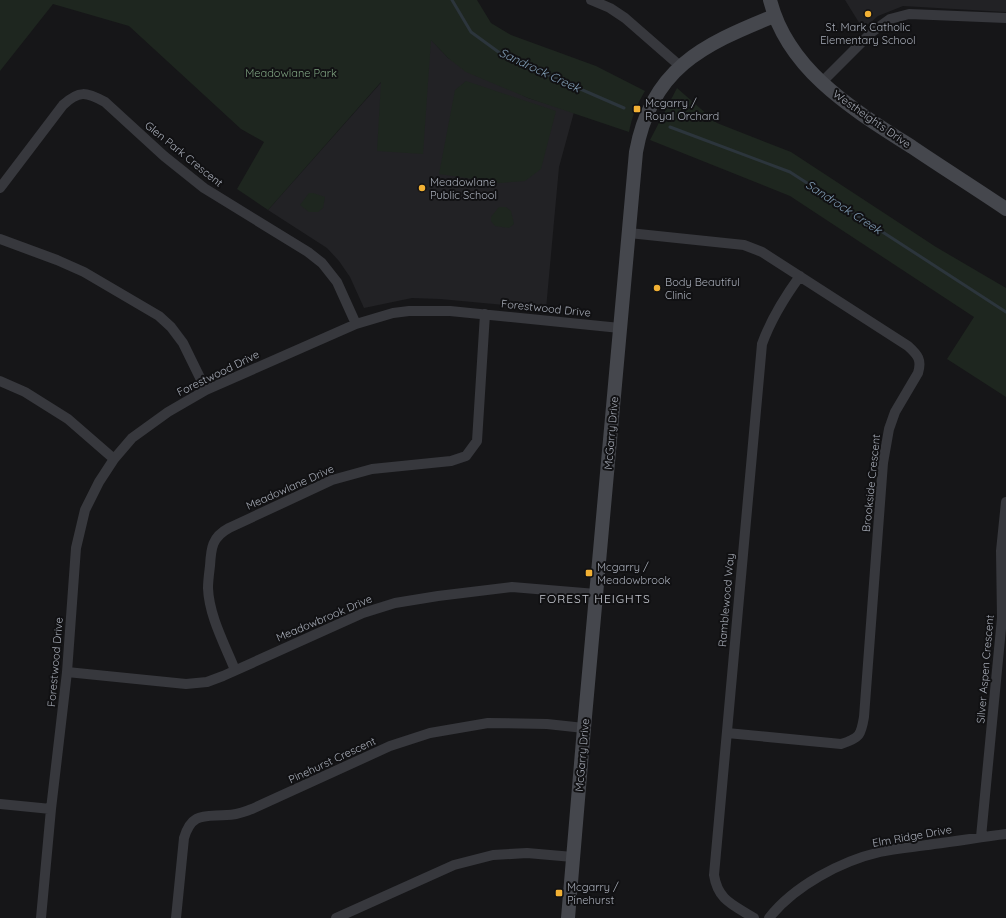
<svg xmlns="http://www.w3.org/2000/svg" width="1006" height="918" viewBox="0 0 1006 918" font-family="Quicksand,sans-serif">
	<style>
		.built { fill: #222225 }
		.green { fill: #1e261f }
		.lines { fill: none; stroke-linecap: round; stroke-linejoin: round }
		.stream { stroke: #2c353c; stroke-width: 3 }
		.street { stroke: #37383d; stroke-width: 10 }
		.secondary { stroke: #45474d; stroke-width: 14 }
		.poi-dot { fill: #f2b134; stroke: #111113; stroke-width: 1.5 }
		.labels { text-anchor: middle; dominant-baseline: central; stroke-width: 4; stroke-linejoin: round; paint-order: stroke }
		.poi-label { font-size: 11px; fill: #a8adb8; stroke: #111113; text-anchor: start }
		.park-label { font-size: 11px; fill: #7fa381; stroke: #111113 }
		.street-label { font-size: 11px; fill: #a8adb8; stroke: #111113 }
		.water-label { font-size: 12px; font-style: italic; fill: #7f9bb3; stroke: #111113 }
		.neighbourhood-label { font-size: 12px; letter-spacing: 1px; fill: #c9ccd4; stroke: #111113 }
	</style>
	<rect width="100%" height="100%" fill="#161618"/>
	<path class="built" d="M 845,0 L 1006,0 L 1006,12 L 903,6 L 878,16 L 863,29 Z
		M 425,33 L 448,58 L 528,98 L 574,112 L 559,167 L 546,309 L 440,299 L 412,298 L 364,308 L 350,277 L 339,261 L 327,248 L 268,210 Z"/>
	<path class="green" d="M 0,0 L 477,0 L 491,23 L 511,35 L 596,66 L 645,91 C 637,104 632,117 629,132 L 528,98 L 466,72 L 448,58 L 431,40 L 423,154 L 377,151 L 381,82 L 268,210 L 237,189 L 264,142 L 241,129 L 129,26 L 53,4 L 0,71 Z
		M 466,81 L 556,111 L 541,169 L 525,181 L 500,183 L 439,174 L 455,90 Z
		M 677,88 L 717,123 L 791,152 L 936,247 L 1006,288 L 1006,397 L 947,359 L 974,317 L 790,196 L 650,140 Z
		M 309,193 L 313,193 L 325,197 L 323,208 L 318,212 L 309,212 L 300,205 Z
		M 499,207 L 506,207 L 511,211 L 514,224 L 509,228 L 495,226 L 491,221 L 491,217 Z"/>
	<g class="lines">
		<path class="stream" d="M 452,0 L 471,32 L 504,56 L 624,108
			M 670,127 L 790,172 L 1006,312"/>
		<path class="street" d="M 591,0 L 610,8 L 625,18 L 680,66
			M 821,83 L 872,32 L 890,19 L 909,14 L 1006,18
			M 0,188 L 63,105 C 79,90 86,92 105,102 L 164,156 L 204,188 L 308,252 L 322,263 L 337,282 L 356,324
			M 629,233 L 744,245 L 762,252 L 908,346 C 918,355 922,360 918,373 L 895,412 L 889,429 L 883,463 L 864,717 C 861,735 860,738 841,744 L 727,733
			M 0,239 L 57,260 L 84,272 L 159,316 L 171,327 L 183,343 L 206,390
			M 0,381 L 25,392 L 68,419 L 114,459
			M 235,670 C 225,645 209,616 208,588 C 208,581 209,574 210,566 C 211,548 212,537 229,528 L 332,480 L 372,469 L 451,461 L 466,456 L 477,441 L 485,314
			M 67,672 L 186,684 L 207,682 L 223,676 L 363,613 L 395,603 L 438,596 L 512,587 L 596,594
			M 0,804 L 51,809
			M 981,837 L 1002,618 L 1001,551 L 1006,502
			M 41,918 L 51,809 L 67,672 L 76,548 L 85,510 L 99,482 L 114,459 L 132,438 L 168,412 L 206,390 L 356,324 L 393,313 L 409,311 L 450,311 L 620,328
			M 176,918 L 184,838 C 192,812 204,817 227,815 C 236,815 243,812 252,809 L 390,746 L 430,733 L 488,723 L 547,724 L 584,728
			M 336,918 L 454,865 L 493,855 L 527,853 L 573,857
			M 754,918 C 734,905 718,901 714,875 L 762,344 C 771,319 784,298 800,276
			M 769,918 C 794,886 841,861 880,852 C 897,848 916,847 934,844 C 958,841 982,837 1006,834"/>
		<path class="secondary" d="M 770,0 C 788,71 854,110 912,147 C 943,168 975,188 1006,209
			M 568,918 L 584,728 L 636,152 C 651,69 702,45 774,16"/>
	</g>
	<g class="poi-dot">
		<circle cx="868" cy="14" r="4"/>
		<rect x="633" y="105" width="8" height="8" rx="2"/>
		<circle cx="422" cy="188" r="4"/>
		<circle cx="657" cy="288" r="4"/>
		<rect x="585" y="569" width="8" height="8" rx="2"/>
		<rect x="555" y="889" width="8" height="8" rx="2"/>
	</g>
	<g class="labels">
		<g class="poi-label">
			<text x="868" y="27" text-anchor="middle">St. Mark Catholic<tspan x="868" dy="13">Elementary School</tspan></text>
			<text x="645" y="103">Mcgarry /<tspan x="645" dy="13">Royal Orchard</tspan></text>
			<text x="430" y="182">Meadowlane<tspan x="430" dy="13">Public School</tspan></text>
			<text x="665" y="282">Body Beautiful<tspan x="665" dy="13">Clinic</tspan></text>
			<text x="597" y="567">Mcgarry /<tspan x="597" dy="13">Meadowbrook</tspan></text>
			<text x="567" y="887">Mcgarry /<tspan x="567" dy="13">Pinehurst</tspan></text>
		</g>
		<g class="park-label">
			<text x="291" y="73">Meadowlane Park</text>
		</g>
		<g class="street-label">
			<text transform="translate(872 119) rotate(35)">Westheights Drive</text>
			<text transform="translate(184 154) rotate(39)">Glen Park Crescent</text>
			<text transform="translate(546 308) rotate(6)">Forestwood Drive</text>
			<text transform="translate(218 373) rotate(-26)">Forestwood Drive</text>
			<text transform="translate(611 433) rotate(-85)">McGarry Drive</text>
			<text transform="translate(871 483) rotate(-84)">Brookside Crescent</text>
			<text transform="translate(290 487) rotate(-24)">Meadowlane Drive</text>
			<text transform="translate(726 600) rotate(-85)">Ramblewood Way</text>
			<text transform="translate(324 618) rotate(-23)">Meadowbrook Drive</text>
			<text transform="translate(55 662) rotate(-85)">Forestwood Drive</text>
			<text transform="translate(985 669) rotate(-85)">Silver Aspen Crescent</text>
			<text transform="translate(582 755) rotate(-85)">McGarry Drive</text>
			<text transform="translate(332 760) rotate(-25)">Pinehurst Crescent</text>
			<text transform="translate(912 836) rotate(-10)">Elm Ridge Drive</text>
		</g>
		<g class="water-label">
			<text transform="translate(540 70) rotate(25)">Sandrock Creek</text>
			<text transform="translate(844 207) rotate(33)">Sandrock Creek</text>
		</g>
		<g class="neighbourhood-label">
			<text x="595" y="598">FOREST HEIGHTS</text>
		</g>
	</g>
</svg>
